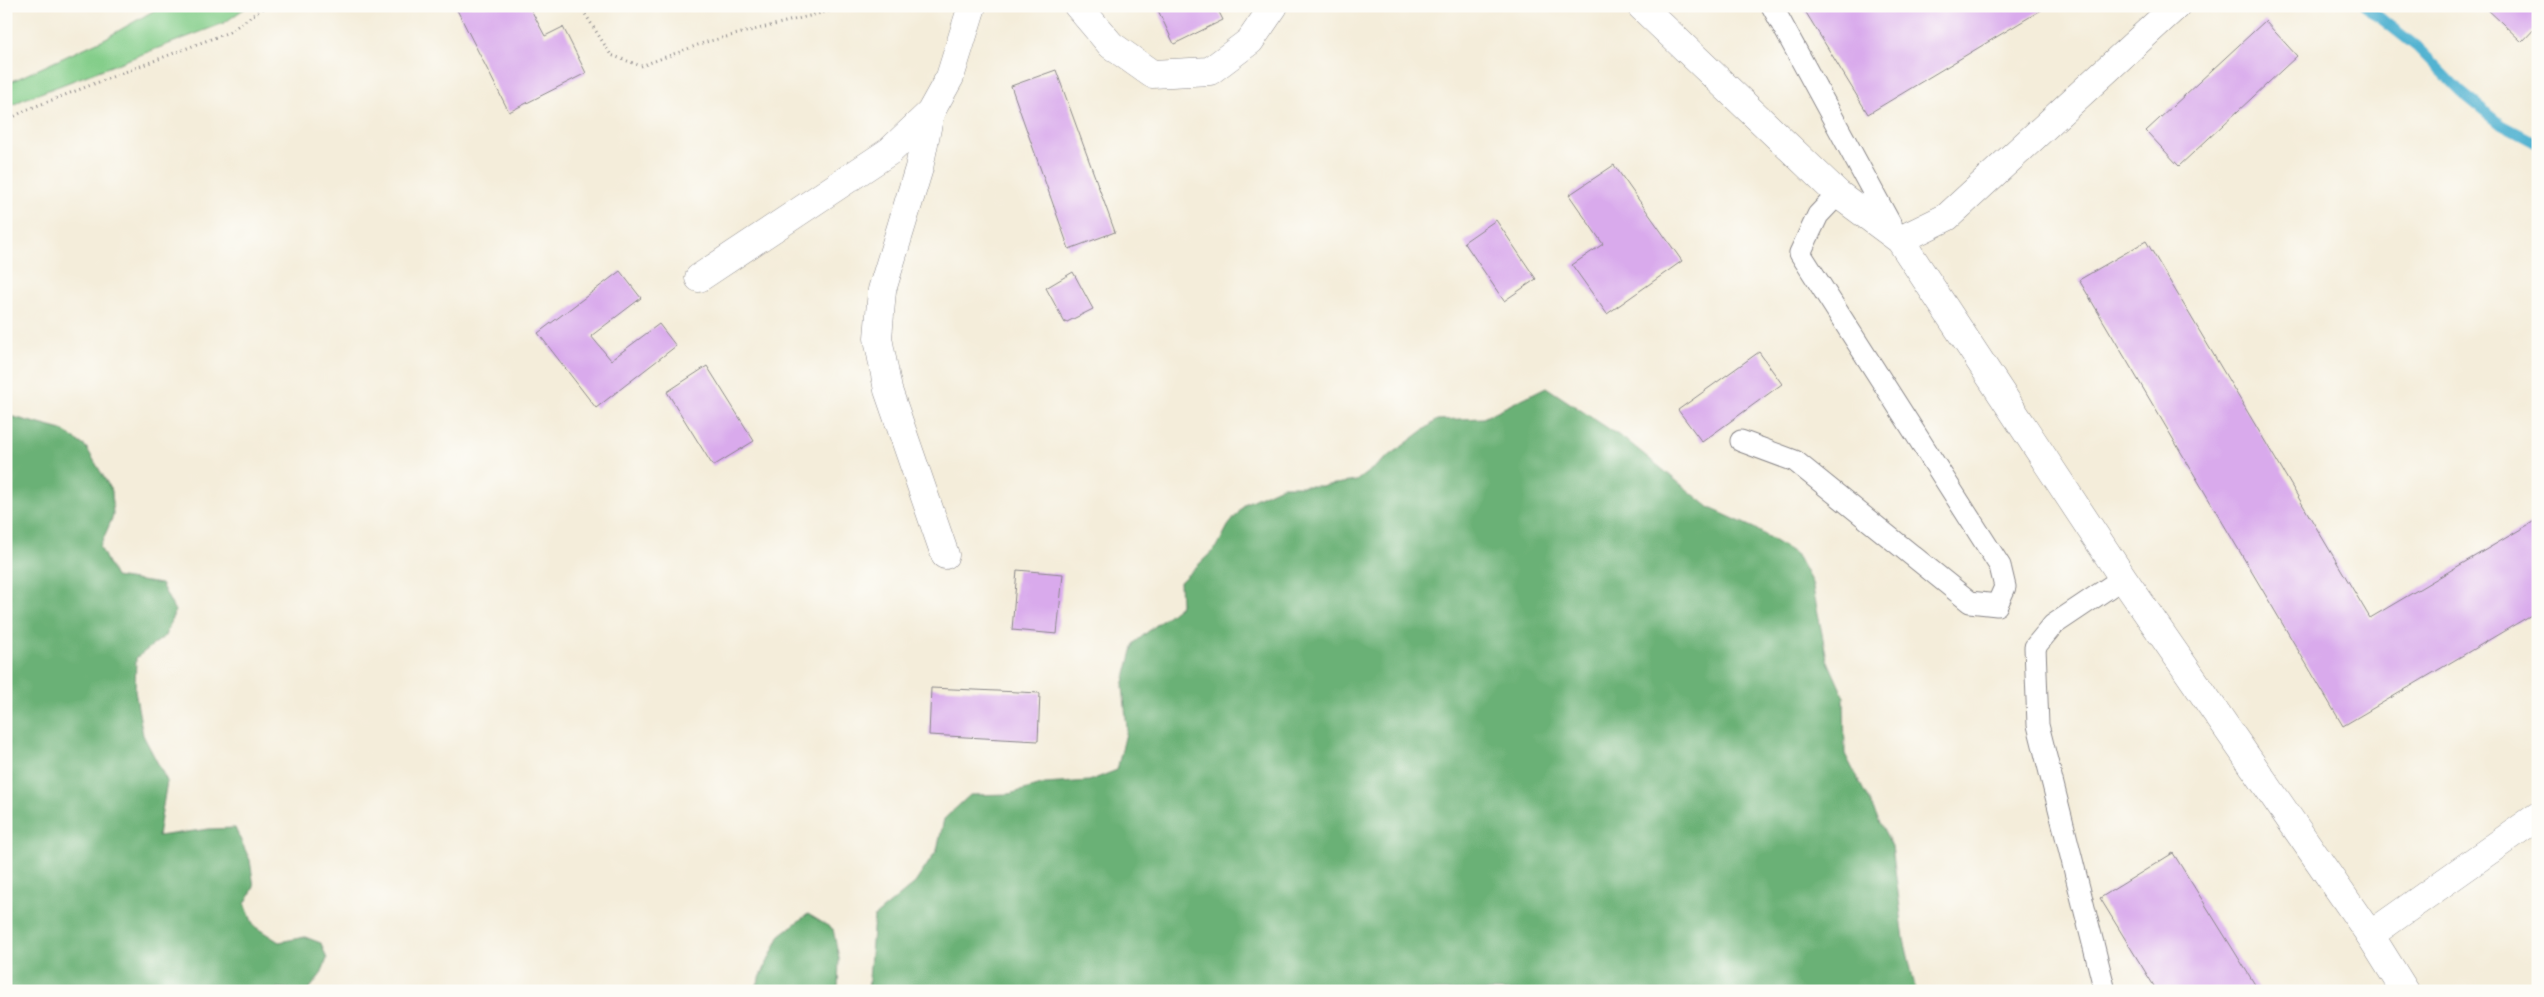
<svg xmlns="http://www.w3.org/2000/svg" width="2544" height="997" viewBox="0 0 2544 997" font-family="'Indie Flower',sans-serif">
	<style>
		.green { fill: #84ce8a; stroke: #537862 }
		.forest { fill: #6bb176; stroke: #466a58 }
		.lines { fill: none; stroke-linecap: round; stroke-linejoin: round }
		.stream { stroke: #52b3d1; stroke-width: 11 }
		.building { fill: #d9aaec }
		.lane-casing { stroke: #8b888a; stroke-width: 23 }
		.street-casing { stroke: #8b888a; stroke-width: 29 }
		.secondary-casing { stroke: #8b888a; stroke-width: 29 }
		.path { stroke: #8b888a; stroke-width: 3; stroke-dasharray: 1 4; stroke-linecap: butt }
		.lane { stroke: #fff; stroke-width: 21 }
		.street { stroke: #fff; stroke-width: 28 }
		.secondary { stroke: #fff; stroke-width: 28 }
	</style>
	<rect width="100%" height="100%" fill="#fdfcf7"/>
	<filter id="ink" filterUnits="userSpaceOnUse"><feTurbulence type="fractalNoise" baseFrequency=".02" numOctaves="2"/><feDisplacementMap in="SourceGraphic" scale="10" xChannelSelector="R" yChannelSelector="G"/><feConvolveMatrix kernelMatrix="1 2 1 2 8 2 1 2 1" color-interpolation-filters="sRGB"/></filter>
	<filter id="wash" filterUnits="userSpaceOnUse"><feTurbulence type="fractalNoise" baseFrequency=".0096" numOctaves="4" result="noise"/><feDisplacementMap in="SourceGraphic" scale="20" xChannelSelector="R" yChannelSelector="G"/><feGaussianBlur stdDeviation="1.12" result="paint"/><feColorMatrix in="noise" values="0 0 0 0 0 0 0 0 0 0 0 0 0 0 0 0 0 1.4 0 .05"/><feComposite in="paint" operator="in"/></filter>
	<g filter="url(#wash)">
		<rect width="100%" height="100%" fill="#f4edda"/>
		<path class="green" d="M 162,6 L 248,6 L 224,23 L 22,100 L 6,109 L 6,84 L 104,39 Z"/>
		<path class="forest" d="M 1546,387 L 1630,443 L 1710,508 L 1754,528 L 1797,555 L 1812,583 L 1827,659 L 1844,697 L 1845,754 L 1892,846 L 1904,939 L 1916,991 L 868,991 L 874,917 L 915,883 L 937,850 L 944,819 L 970,795 L 1009,794 L 1045,784 L 1089,781 L 1117,770 L 1127,729 L 1123,686 L 1134,643 L 1181,605 L 1180,582 L 1217,547 L 1228,526 L 1246,503 L 1283,486 L 1321,486 L 1356,481 L 1437,420 L 1483,418 Z
			M 6,415 L 62,430 L 86,447 L 112,491 L 113,516 L 100,547 L 115,577 L 161,584 L 175,611 L 165,636 L 136,658 L 135,691 L 143,735 L 167,781 L 158,836 L 209,829 L 235,828 L 250,860 L 254,887 L 245,904 L 254,926 L 279,942 L 305,937 L 321,943 L 327,959 L 321,974 L 308,991 L 277,988 L 276,991 L 6,991 Z
			M 808,914 L 833,929 L 839,958 L 838,991 L 754,991 L 780,935 Z"/>
		<g class="lines">
			<path class="stream" d="M 2365,6 L 2417,47 L 2461,92 L 2502,125 L 2538,144"/>
		</g>
		<g id="blocks">
			<path class="building" d="M 455,6 L 529,6 L 545,36 L 563,27 L 586,73 L 509,112 Z
				M 1156,6 L 1216,6 L 1223,20 L 1174,44 Z
				M 1802,6 L 2048,6 L 1868,114 Z
				M 2484,6 L 2538,6 L 2538,25 L 2522,42 Z
				M 2265,21 L 2297,56 L 2179,166 L 2146,131 Z
				M 1056,70 L 1115,232 L 1069,249 L 1011,86 Z
				M 1614,165 L 1682,261 L 1607,314 L 1572,265 L 1603,244 L 1569,195 Z
				M 1496,220 L 1536,279 L 1504,301 L 1464,242 Z
				M 2146,241 L 2370,618 L 2538,519 L 2538,611 L 2343,726 L 2079,280 Z
				M 620,271 L 641,298 L 591,336 L 611,360 L 659,324 L 676,346 L 596,408 L 538,333 Z
				M 1073,272 L 1093,309 L 1065,323 L 1046,288 Z
				M 1759,352 L 1782,384 L 1702,442 L 1678,410 Z
				M 707,366 L 754,441 L 713,466 L 667,392 Z
				M 1017,570 L 1063,574 L 1057,634 L 1012,630 Z
				M 931,688 L 1040,693 L 1038,741 L 929,735 Z
				M 2173,853 L 2259,991 L 2157,991 L 2100,898 Z"/>
		</g>
	</g>
	<g filter="url(#ink)">
		<use href="#blocks" fill-opacity="0" stroke="#8b888a" stroke-width="1"/>
		<g class="lines">
			<defs>
				<path id="lane" d="M 1772,6 L 1897,236
					M 1741,441 L 1795,461 L 1970,602 L 1997,605 L 2005,587 L 2000,566 L 1800,253 L 1818,215 L 1838,194
					M 2105,991 L 2038,725 L 2035,647 L 2053,625 L 2123,578"/>
				<path id="street" d="M 1078,6 L 1111,45 L 1152,74 L 1210,71 L 1250,41 L 1274,6
					M 1641,6 L 1838,194 L 1900,240 L 2123,578 L 2370,935
					M 930,113 L 919,168 L 882,290 L 878,338 L 888,390 L 945,555
					M 1900,240 L 1947,217 L 2176,6
					M 699,278 L 890,151 L 930,113 L 950,77 L 972,6"/>
				<path id="secondary" d="M 2405,991 L 2370,935 L 2538,816"/>
			</defs>
			<use href="#lane" class="lane-casing"/>
			<use href="#street" class="street-casing"/>
			<use href="#secondary" class="secondary-casing"/>
			<path class="path" d="M 580,6 L 611,55 L 641,66 L 706,42 L 849,6
				M 6,121 L 26,110 L 229,32 L 266,6"/>
			<use href="#lane" class="lane"/>
			<use href="#street" class="street"/>
			<use href="#secondary" class="secondary"/>
		</g>
	</g>
	<rect width="2544" height="997" fill="none" stroke="#fdfcf7" stroke-width="25"/>
</svg>
